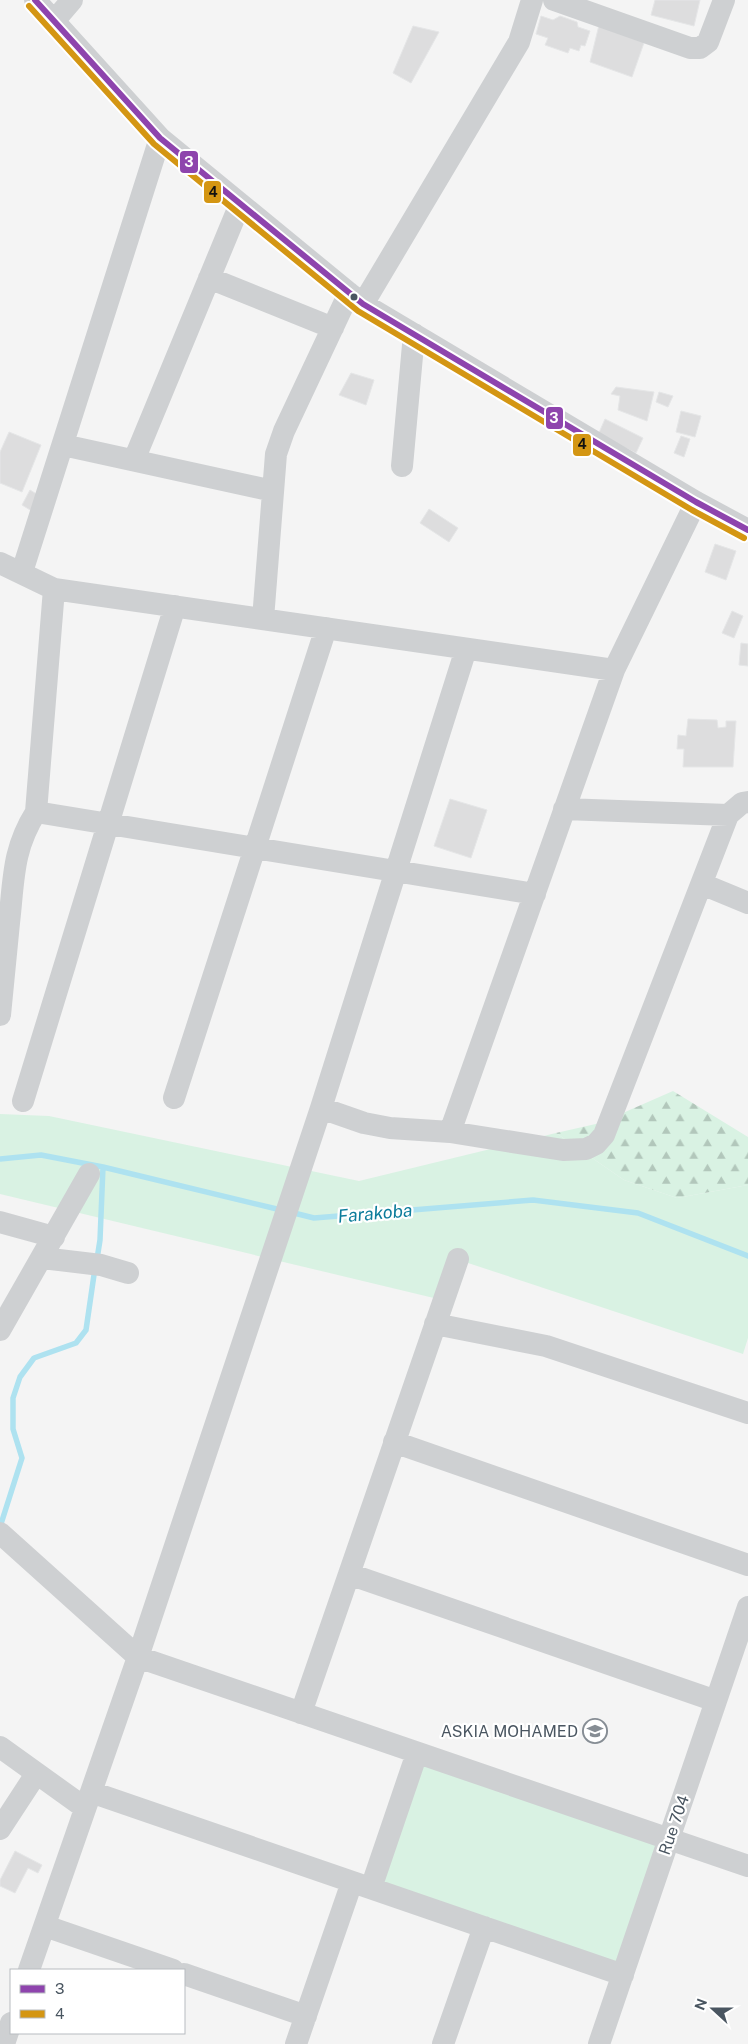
<svg xmlns="http://www.w3.org/2000/svg" width="748" height="2044" viewBox="0 0 748 2044" font-family="'Public Sans',sans-serif">
	<style>
		.grass { fill: #d9f2e3 }
		.forest { fill: url(#forest-firs) }
		.lines { fill: none; stroke-linecap: round; stroke-linejoin: round }
		.stream { stroke: #aee2f0; stroke-width: 5.5 }
		.building { fill: #ddddde; stroke: #e5e6e7 }
		.minor { stroke: #ced0d2; stroke-width: 22 }
		.bus-1-casing { stroke: #fff; stroke-width: 10 }
		.bus-2-casing { stroke: #fff; stroke-width: 10 }
		.bus-1 { stroke: #8e44ad; stroke-width: 6 }
		.bus-2 { stroke: #d49613; stroke-width: 6 }
		.bus-dot { fill: #4a5661; stroke: #fff; stroke-width: 2 }
		.labels { text-anchor: middle; dominant-baseline: central; stroke-width: 4.5; stroke-linejoin: round; paint-order: stroke }
		.poi-label { font-size: 16px; fill: #4a5661; stroke: #fff; text-anchor: end }
		.street-label { font-size: 16px; fill: #4a5661; stroke: #fff }
		.water-label { font-size: 18px; font-style: italic; fill: #0c7c9b; stroke: #fff }
		.line-badge { stroke: #fff; stroke-width: 2 }
		.badge-label { font-size: 14px; text-anchor: middle; font-weight: bold; fill: #fff }
		.pale-badge-label { font-size: 14px; text-anchor: middle; font-weight: bold; fill: #111 }
	</style>
	<defs>
		<pattern id="forest-firs" width="22" height="20" patternUnits="userSpaceOnUse" patternTransform="scale(1.25)"><rect width="22" height="20" fill="#d9f2e3"/><path d="M5 1l3.5 6h-7zM16 11l3.5 6h-7z" fill="#b2c7bb"/></pattern>
	</defs>
	<rect width="100%" height="100%" fill="#f4f4f4"/>
	<path class="grass" d="M 0,1114 L 49,1116 L 359,1181 L 556,1133 L 624,1180 L 677,1198 L 748,1185 L 748,1338 L 743,1354 L 456,1259 L 438,1299 L 0,1194 Z
		M 415,1762 L 658,1846 L 618,1963 L 375,1879 Z"/>
	<path class="forest" d="M 673,1091 L 748,1137 L 748,1185 L 677,1198 L 624,1180 L 556,1133 L 600,1123 Z"/>
	<g class="lines">
		<path class="stream" d="M 0,1159 L 41,1155 L 103,1167 L 281,1210
			M 290,1212 L 314,1218 L 533,1200 L 638,1213 L 748,1256
			M 97,1259 L 100,1240 L 103,1167
			M 0,1527 L 22,1458 L 13,1429 L 13,1398 L 20,1377 L 34,1358 L 76,1343 L 86,1330 L 95,1268"/>
	</g>
	<path class="building" d="M 655,0 L 700,0 L 694,26 L 651,15 Z
		M 541,16 L 553,20 L 560,16 L 577,22 L 578,27 L 590,31 L 585,46 L 581,45 L 579,51 L 570,48 L 568,53 L 545,45 L 548,38 L 536,34 Z
		M 600,21 L 646,37 L 632,77 L 590,62 Z
		M 413,26 L 439,32 L 411,83 L 393,73 Z
		M 351,373 L 374,380 L 366,405 L 339,395 Z
		M 616,387 L 654,392 L 647,421 L 618,410 L 620,396 L 611,394 Z
		M 659,392 L 673,396 L 668,407 L 656,402 Z
		M 681,411 L 701,416 L 695,437 L 676,432 Z
		M 605,419 L 643,438 L 636,453 L 598,435 Z
		M 9,432 L 41,445 L 22,492 L 0,483 L 0,452 Z
		M 681,436 L 690,439 L 684,457 L 674,453 Z
		M 30,490 L 43,498 L 35,513 L 22,505 Z
		M 429,509 L 458,528 L 449,542 L 420,523 Z
		M 715,544 L 736,551 L 726,580 L 705,572 Z
		M 732,611 L 743,616 L 734,638 L 722,633 Z
		M 741,643 L 748,644 L 748,666 L 739,665 Z
		M 688,719 L 717,720 L 718,728 L 726,727 L 726,721 L 736,721 L 733,767 L 683,767 L 684,749 L 677,749 L 678,735 L 686,736 Z
		M 450,799 L 487,810 L 471,858 L 434,846 Z
		M 15,1851 L 42,1865 L 38,1873 L 28,1868 L 15,1893 L 0,1886 L 0,1880 Z"/>
	<g class="lines">
		<path class="minor" d="M 35,0 L 160,138 L 349,293 L 363,304 L 696,502 L 748,530
			M 554,0 L 690,48 L 700,48 L 708,42 L 724,0
			M 54,21 L 72,0
			M 209,278 L 333,328
			M 363,304 L 519,42 L 532,0
			M 63,445 L 273,491
			M 134,460 L 240,204
			M 402,466 L 414,334
			M 0,563 L 54,589 L 614,670
			M 22,572 L 160,138
			M 263,619 L 276,454 L 284,431 L 349,293
			M 564,809 L 728,815
			M 36,812 L 535,894
			M 702,884 L 748,903
			M 0,1015 C 3,984 6,953 9,923 C 14,880 12,850 36,812 L 54,589
			M 174,1098 L 326,628
			M 23,1101 L 175,606
			M 321,1108 L 364,1123 L 390,1128 L 450,1132 L 563,1150 L 586,1149 L 596,1144 L 604,1135 L 728,815 L 742,803 L 748,802
			M 450,1132 L 614,670 L 696,502
			M 0,1222 L 54,1237
			M 42,1258 L 101,1265 L 128,1273
			M 435,1324 L 546,1346 L 748,1413
			M 0,1330 L 89,1174
			M 394,1442 L 748,1565
			M 0,1533 L 138,1657 L 748,1866
			M 349,1574 L 716,1701
			M 301,1713 L 458,1259
			M 0,1747 L 85,1808
			M 91,1792 L 623,1975
			M 0,1829 L 36,1774
			M 371,1888 L 417,1753
			M 45,1926 L 173,1970
			M 29,1970 L 138,1657 L 321,1108 L 466,649
			M 184,1974 L 306,2016
			M 4,2044 L 11,2023
			M 296,2044 L 352,1882
			M 443,2044 L 484,1927
			M 599,2044 L 748,1607"/>
		<defs>
			<path id="bus-1" d="M 35,0 L 160,138 L 363,304 L 696,502 L 748,530"/>
			<path id="bus-2" d="M 29,6 L 154,144 L 358,311 L 692,510 L 744,538"/>
		</defs>
		<use href="#bus-1" class="bus-1-casing"/>
		<use href="#bus-2" class="bus-2-casing"/>
		<use href="#bus-1" class="bus-1"/>
		<use href="#bus-2" class="bus-2"/>
	</g>
	<defs>
		<symbol id="school-ring" viewBox="-11 -11 22 22"><circle r="9.5" fill="#fff" stroke="#868d94" stroke-width="1.5"/><path d="M0-5L7-2L0 1L-7-2ZM-4 1L0 2.5L4 1V4Q0 6-4 4Z" fill="#868d94"/></symbol>
	</defs>
	<g fill-rule="evenodd">
		<use href="#school-ring" x="581" y="1717" width="28" height="28"/>
	</g>
	<circle class="bus-dot" cx="354" cy="297" r="4.5"/>
	<g class="labels">
		<g class="poi-label">
			<text x="578" y="1731">ASKIA MOHAMED</text>
		</g>
		<g class="street-label">
			<text transform="translate(674 1825) rotate(-71)">Rue 704</text>
		</g>
		<g class="water-label">
			<text transform="translate(375 1213) rotate(-5)">Farakoba</text>
		</g>
	</g>
	<g class="line-badge">
		<rect x="179" y="150" width="20" height="24" rx="5" fill="#8e44ad"/>
		<rect x="203" y="180" width="19" height="24" rx="5" fill="#d49613"/>
		<rect x="545" y="406" width="19" height="24" rx="5" fill="#8e44ad"/>
		<rect x="572" y="433" width="20" height="24" rx="5" fill="#d49613"/>
	</g>
	<g class="badge-label">
		<text x="189" y="167">3</text>
		<text x="554" y="423">3</text>
	</g>
	<g class="pale-badge-label">
		<text x="213" y="197">4</text>
		<text x="582" y="449">4</text>
	</g>
	<rect x="10" y="1969" width="175" height="65" fill="#ffffff" stroke="#b7bbc0"/>
	<rect x="20" y="1985" width="25" height="8" fill="#8e44ad" stroke="#b7bbc0"/>
	<text x="55" y="1994" font-size="15" fill="#4a5661">3</text>
	<rect x="20" y="2010" width="25" height="8" fill="#d49613" stroke="#b7bbc0"/>
	<text x="55" y="2019" font-size="15" fill="#4a5661">4</text>
	<g transform="translate(713 2009) rotate(291)" stroke="#ffffff" stroke-width="4" paint-order="stroke">
	<path d="M0-4L9 19L0 12L-9 19Z" fill="#4a5661"/>
	<text y="-8" font-size="14" font-weight="bold" text-anchor="middle" fill="#4a5661">N</text>
	</g>
</svg>
